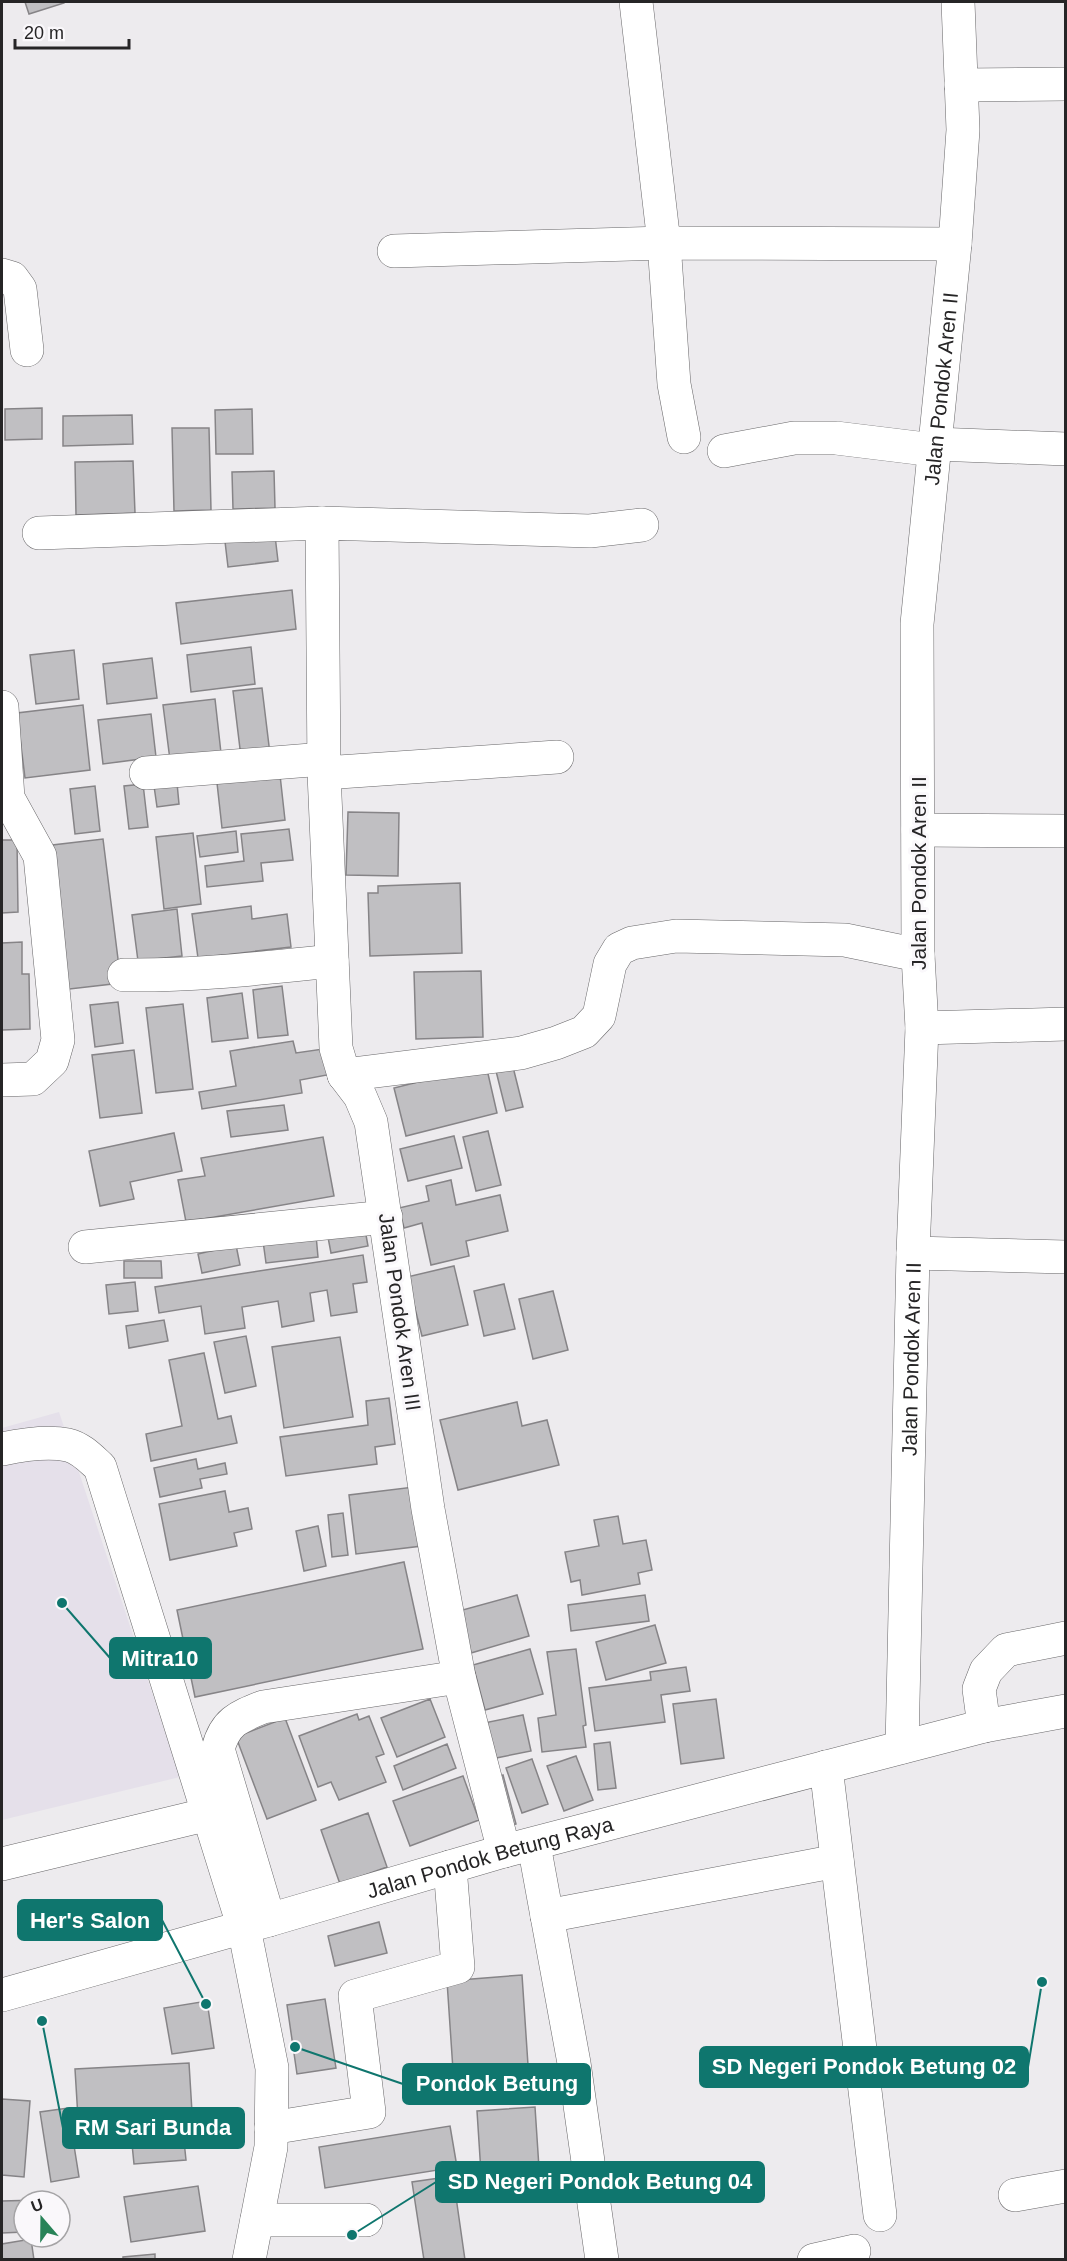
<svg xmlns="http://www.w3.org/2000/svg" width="1067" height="2261" viewBox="0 0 1067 2261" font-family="Helvetica,sans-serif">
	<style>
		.built { fill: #e5e0ea }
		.building { fill: #c0bfc2; stroke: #868487; stroke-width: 1.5 }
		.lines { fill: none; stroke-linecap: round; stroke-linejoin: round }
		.minor-casing { stroke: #686769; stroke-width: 34 }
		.major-casing { stroke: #686769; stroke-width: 34 }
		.minor { stroke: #fff; stroke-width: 33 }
		.major { stroke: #fff; stroke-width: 33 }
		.labels { text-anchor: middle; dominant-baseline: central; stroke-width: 6; stroke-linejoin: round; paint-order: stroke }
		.street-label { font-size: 21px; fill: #262526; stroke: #faf8fb }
		.leader { fill: none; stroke: #0f766e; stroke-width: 2 }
		.callout-dot { fill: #0f766e; stroke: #faf8fb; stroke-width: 2 }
		.callout { fill: #0f766e; stroke: #0f766e; stroke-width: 2 }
		.callout-label { font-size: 22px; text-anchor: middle; font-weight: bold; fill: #fff }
	</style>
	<rect width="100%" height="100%" fill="#edebee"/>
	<path class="built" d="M 59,1412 L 180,1777 L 2,1820 L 2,1428 Z"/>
	<path class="building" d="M 25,2 L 64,2 L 64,3 L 29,14 Z
		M 42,408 L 42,439 L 5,440 L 5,409 Z
		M 252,409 L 253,454 L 216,454 L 215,410 Z
		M 132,415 L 133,444 L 63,446 L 63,416 Z
		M 172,428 L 209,428 L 211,510 L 174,511 Z
		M 133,461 L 135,513 L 76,515 L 75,462 Z
		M 274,471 L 275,508 L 233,509 L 232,472 Z
		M 274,527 L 278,561 L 228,567 L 224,533 Z
		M 292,590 L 296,629 L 181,644 L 176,603 Z
		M 251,647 L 255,684 L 191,692 L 187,655 Z
		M 74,650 L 79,699 L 36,704 L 30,655 Z
		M 152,658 L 157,698 L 107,704 L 103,664 Z
		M 262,688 L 270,754 L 241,757 L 233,691 Z
		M 215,699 L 221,753 L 170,760 L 163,705 Z
		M 83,705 L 90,770 L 25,778 L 17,713 Z
		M 151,714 L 156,757 L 103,764 L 98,720 Z
		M 280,775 L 285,820 L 222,828 L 217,783 Z
		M 177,783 L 179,804 L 157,807 L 154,786 Z
		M 143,784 L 148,827 L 129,829 L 124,786 Z
		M 95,786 L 100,831 L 75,834 L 70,789 Z
		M 348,812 L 399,813 L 398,876 L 346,875 Z
		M 289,829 L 293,860 L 261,863 L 263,881 L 207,887 L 205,866 L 244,861 L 241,834 Z
		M 236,831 L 238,852 L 200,857 L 197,836 Z
		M 193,833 L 201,904 L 164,909 L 156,837 Z
		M 103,839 L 121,983 L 61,990 L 44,846 Z
		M 2,840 L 17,840 L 18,912 L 2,913 Z
		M 460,883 L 462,953 L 370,956 L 368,893 L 378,893 L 378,886 Z
		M 251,906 L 252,919 L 287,914 L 291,947 L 198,958 L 192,914 Z
		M 177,909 L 182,956 L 138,961 L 132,915 Z
		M 22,942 L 22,974 L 29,974 L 30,1029 L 2,1030 L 2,943 Z
		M 481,971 L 483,1037 L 416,1039 L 414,972 Z
		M 282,986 L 288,1035 L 258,1038 L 253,990 Z
		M 242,993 L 248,1038 L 212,1042 L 207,998 Z
		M 118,1002 L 123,1043 L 95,1047 L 90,1005 Z
		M 183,1004 L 193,1089 L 156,1093 L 146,1008 Z
		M 293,1041 L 296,1053 L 323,1049 L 327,1075 L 300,1080 L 302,1093 L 202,1109 L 199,1092 L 236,1086 L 230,1051 Z
		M 134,1050 L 142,1113 L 100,1118 L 92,1055 Z
		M 512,1063 L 523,1107 L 506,1111 L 495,1067 Z
		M 486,1065 L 497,1113 L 406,1136 L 394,1088 Z
		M 284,1105 L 288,1130 L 231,1137 L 227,1111 Z
		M 488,1131 L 501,1185 L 476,1191 L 463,1137 Z
		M 174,1133 L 182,1171 L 130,1182 L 134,1199 L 100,1206 L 89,1151 Z
		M 454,1136 L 462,1168 L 408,1181 L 400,1149 Z
		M 323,1137 L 334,1196 L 186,1222 L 178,1180 L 205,1176 L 201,1158 Z
		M 451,1180 L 456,1205 L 500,1195 L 508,1231 L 466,1241 L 469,1256 L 431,1265 L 422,1223 L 404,1228 L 399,1208 L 429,1201 L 426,1186 Z
		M 364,1224 L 368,1246 L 331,1253 L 327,1232 Z
		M 316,1235 L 318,1257 L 266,1263 L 263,1241 Z
		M 236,1245 L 240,1265 L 202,1273 L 198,1254 Z
		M 363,1255 L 367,1282 L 353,1284 L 357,1312 L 331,1316 L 327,1290 L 310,1293 L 314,1321 L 282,1327 L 278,1301 L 242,1307 L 245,1328 L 205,1334 L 201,1306 L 159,1313 L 155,1287 Z
		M 124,1261 L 161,1261 L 162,1278 L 124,1278 Z
		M 454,1266 L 468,1325 L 422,1336 L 407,1277 Z
		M 135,1282 L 138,1311 L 109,1314 L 106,1285 Z
		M 504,1284 L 515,1329 L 484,1336 L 474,1291 Z
		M 553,1291 L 568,1350 L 533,1359 L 519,1299 Z
		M 164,1320 L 168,1341 L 129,1348 L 126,1326 Z
		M 246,1336 L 256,1386 L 225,1393 L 214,1342 Z
		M 340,1337 L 353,1417 L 284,1428 L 272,1347 Z
		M 204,1353 L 218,1419 L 231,1416 L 237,1443 L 151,1461 L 146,1434 L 182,1426 L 169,1360 Z
		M 389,1398 L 395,1444 L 375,1447 L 377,1464 L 286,1476 L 280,1437 L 368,1425 L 366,1401 Z
		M 517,1402 L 522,1426 L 547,1420 L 559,1465 L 458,1490 L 440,1420 Z
		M 196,1459 L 198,1469 L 225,1463 L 227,1474 L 200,1479 L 202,1488 L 160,1497 L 154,1468 Z
		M 414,1487 L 422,1546 L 356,1554 L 349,1495 Z
		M 225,1491 L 229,1512 L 248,1508 L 252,1529 L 234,1533 L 237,1546 L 170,1560 L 159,1504 Z
		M 343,1513 L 348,1555 L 332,1557 L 328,1515 Z
		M 618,1516 L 623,1544 L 646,1540 L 652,1570 L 638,1573 L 640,1584 L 582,1595 L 580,1580 L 571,1582 L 565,1552 L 599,1546 L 594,1520 Z
		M 318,1526 L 326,1566 L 304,1571 L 296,1531 Z
		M 404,1562 L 423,1649 L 195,1697 L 177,1610 Z
		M 517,1595 L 529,1636 L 471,1653 L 459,1611 Z
		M 645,1595 L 649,1621 L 571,1631 L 568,1605 Z
		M 655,1625 L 666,1663 L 606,1680 L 596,1642 Z
		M 530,1649 L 543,1694 L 485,1710 L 473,1665 Z
		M 576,1649 L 586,1725 L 583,1726 L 586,1747 L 542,1752 L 538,1718 L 556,1715 L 547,1652 Z
		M 686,1667 L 690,1691 L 661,1695 L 665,1722 L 595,1731 L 589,1688 L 651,1680 L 650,1672 Z
		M 430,1699 L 445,1737 L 397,1757 L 381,1718 Z
		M 716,1699 L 724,1758 L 681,1764 L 673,1704 Z
		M 357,1714 L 359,1720 L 369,1716 L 384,1754 L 376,1757 L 386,1782 L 339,1800 L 331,1782 L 318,1787 L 299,1736 Z
		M 523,1715 L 531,1751 L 486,1760 L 479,1724 Z
		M 285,1718 L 316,1800 L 267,1819 L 236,1737 Z
		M 610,1742 L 616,1788 L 598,1790 L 594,1744 Z
		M 447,1744 L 456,1768 L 403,1790 L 394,1766 Z
		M 576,1756 L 593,1800 L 564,1811 L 547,1766 Z
		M 532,1759 L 548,1804 L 522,1813 L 506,1768 Z
		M 503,1775 L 516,1824 L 505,1827 L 492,1779 Z
		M 463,1776 L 479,1820 L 410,1846 L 393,1801 Z
		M 368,1813 L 387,1867 L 340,1884 L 321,1830 Z
		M 379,1922 L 387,1953 L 335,1966 L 328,1936 Z
		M 522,1975 L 529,2080 L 454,2085 L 447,1981 Z
		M 325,1999 L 336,2068 L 297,2074 L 287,2005 Z
		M 207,2001 L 214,2048 L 172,2054 L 164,2008 Z
		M 189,2063 L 192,2112 L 78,2118 L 75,2069 Z
		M 2,2099 L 30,2101 L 24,2177 L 2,2175 Z
		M 535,2107 L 539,2168 L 481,2173 L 477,2111 Z
		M 68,2108 L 79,2177 L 51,2182 L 40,2112 Z
		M 450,2126 L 457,2167 L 325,2188 L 319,2147 Z
		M 184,2141 L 186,2160 L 134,2164 L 132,2144 Z
		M 453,2176 L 465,2260 L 424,2260 L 412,2182 Z
		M 198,2186 L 205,2231 L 131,2242 L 124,2197 Z
		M 40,2200 L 24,2201 L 24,2232 L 2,2233 L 2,2201 Z
		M 31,2239 L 34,2260 L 2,2260 L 2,2244 Z
		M 155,2254 L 155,2260 L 123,2260 L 123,2257 Z"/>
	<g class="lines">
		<defs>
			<g id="minor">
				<path d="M 636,2 L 664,243 L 674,384 L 684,437"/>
				<path d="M 961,85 L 1066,84"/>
				<path d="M 394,251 L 664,243 L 955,244"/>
				<path d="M 2,275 L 12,278 L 20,289 L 27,350"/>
				<path d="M 935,444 L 1066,449"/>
				<path d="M 724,451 L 794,438 L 836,438 L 934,450"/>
				<path d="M 39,533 L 322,523"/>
				<path d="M 2,707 L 8,798 L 40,856 L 58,1040 L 52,1061 L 33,1079 L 2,1080"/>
				<path d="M 146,773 L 324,759"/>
				<path d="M 324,773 L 557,757"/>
				<path d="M 918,830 L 1066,831"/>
				<path d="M 124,975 C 194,976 263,968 332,961"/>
				<path d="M 922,1028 L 1066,1024"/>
				<path d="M 344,1075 L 521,1053 L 556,1043 L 584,1032 L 599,1016 L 610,964 L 619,949 L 632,943 L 676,936 L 845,940 L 918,955"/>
				<path d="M 85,1247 L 386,1217"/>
				<path d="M 913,1253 L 1066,1257"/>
				<path d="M 2,1449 C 21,1445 48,1441 68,1445 C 81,1448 91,1459 100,1467 L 244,1928"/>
				<path d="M 984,1726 L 979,1689 L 986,1671 L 1006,1650 L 1066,1638"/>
				<path id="s1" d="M 902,1747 L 913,1253 L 922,1028 L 918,955 L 917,624 L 955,244 L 963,130 L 958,2"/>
				<path d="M 826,1767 L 880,2215"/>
				<path d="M 534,1845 L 574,2063 L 602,2260"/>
				<path d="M 504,1851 L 459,1677 L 428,1509 L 371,1122 L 360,1096 L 344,1075 L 336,1048 L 324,773 L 322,523 L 590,531 L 642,525"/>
				<path d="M 2,1864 L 209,1814"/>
				<path d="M 547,1916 L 837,1861"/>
				<path d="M 269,1920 L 218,1749 C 225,1722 238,1717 263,1707 L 459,1677"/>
				<path d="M 271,2128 L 369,2112 L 355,1996 L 458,1967 L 450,1867"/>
				<path d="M 1015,2195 L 1066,2186"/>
				<path d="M 257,2220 L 366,2220"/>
				<path d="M 814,2260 L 854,2251"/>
			</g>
			<g id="major">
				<path d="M 244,1928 L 272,2068 L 271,2147 L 249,2260"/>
				<path id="s2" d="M 2,1995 L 269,1920 L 504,1851 L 984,1726 L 1066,1711"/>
			</g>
		</defs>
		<use href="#minor" class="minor-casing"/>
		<use href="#major" class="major-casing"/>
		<use href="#minor" class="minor"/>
		<use href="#major" class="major"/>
	</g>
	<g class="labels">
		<g class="street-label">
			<text stroke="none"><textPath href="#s1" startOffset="1360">Jalan Pondok Aren II</textPath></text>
			<text transform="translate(918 873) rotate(-90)">Jalan Pondok Aren II</text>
			<text transform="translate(400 1312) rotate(82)">Jalan Pondok Aren III</text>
			<text stroke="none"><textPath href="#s1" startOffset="388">Jalan Pondok Aren II</textPath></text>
			<text stroke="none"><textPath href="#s2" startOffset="507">Jalan Pondok Betung Raya</textPath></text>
		</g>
	</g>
	<path class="leader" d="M62 1603L110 1658M206 2004L162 1920M1042 1982L1028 2067M295 2047L403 2084M42 2021L63 2128M352 2235L436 2182"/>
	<g class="callout-dot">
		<circle cx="62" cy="1603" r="6"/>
		<circle cx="206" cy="2004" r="6"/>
		<circle cx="1042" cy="1982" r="6"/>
		<circle cx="295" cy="2047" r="6"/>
		<circle cx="42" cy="2021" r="6"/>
		<circle cx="352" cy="2235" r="6"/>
	</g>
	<g class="callout">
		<rect x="110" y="1638" width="101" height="40" rx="6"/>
		<rect x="18" y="1900" width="144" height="40" rx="6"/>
		<rect x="700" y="2047" width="328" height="40" rx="6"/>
		<rect x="403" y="2064" width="187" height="40" rx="6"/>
		<rect x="63" y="2108" width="181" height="40" rx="6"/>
		<rect x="436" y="2162" width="328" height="40" rx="6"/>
	</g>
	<g class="callout-label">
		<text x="160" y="1666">Mitra10</text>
		<text x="90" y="1928">Her's Salon</text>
		<text x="864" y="2074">SD Negeri Pondok Betung 02</text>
		<text x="497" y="2091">Pondok Betung</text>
		<text x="153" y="2135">RM Sari Bunda</text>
		<text x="600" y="2189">SD Negeri Pondok Betung 04</text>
	</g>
	<rect width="1067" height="2261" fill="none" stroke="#262526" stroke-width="6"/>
	<g transform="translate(42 2219) rotate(340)"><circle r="28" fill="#faf8fb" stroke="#a5a4a6" stroke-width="1.5"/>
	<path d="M0-4.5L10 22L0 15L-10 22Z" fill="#288358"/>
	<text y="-9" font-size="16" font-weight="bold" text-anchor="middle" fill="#262526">U</text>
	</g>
	<path d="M15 39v9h114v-9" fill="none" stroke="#262526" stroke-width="3"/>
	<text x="24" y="39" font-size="18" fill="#262526" stroke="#faf8fb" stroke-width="4.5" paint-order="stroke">20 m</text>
</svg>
